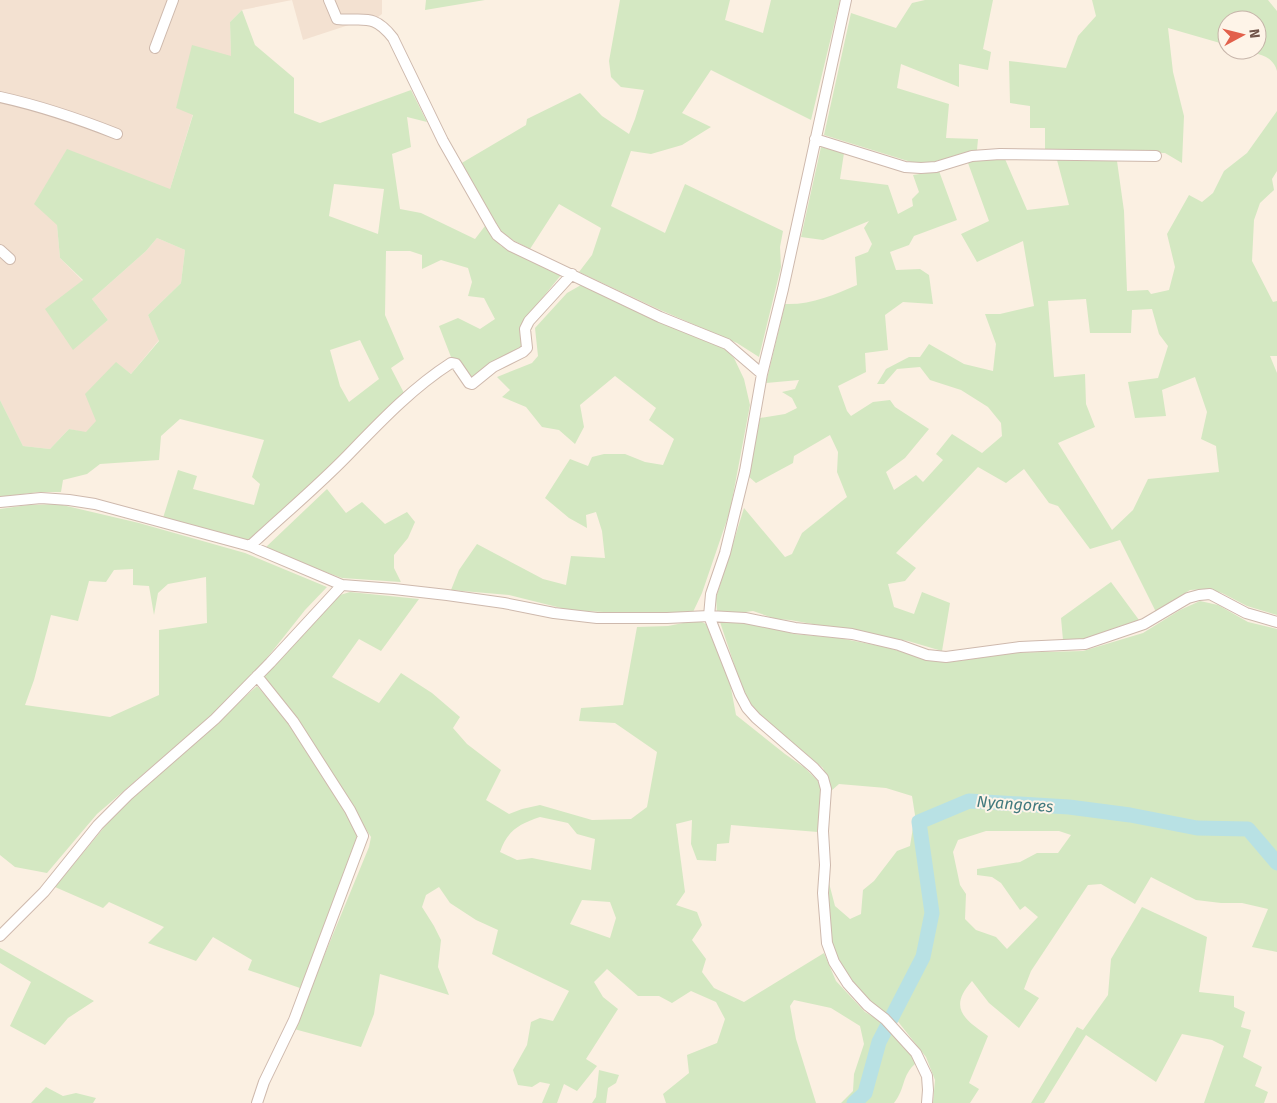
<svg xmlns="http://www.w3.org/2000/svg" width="1277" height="1103" viewBox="0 0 1277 1103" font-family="'Fira Sans',sans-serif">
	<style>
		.residential { fill: #f3e1d1 }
		.green { fill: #d4e8c2; fill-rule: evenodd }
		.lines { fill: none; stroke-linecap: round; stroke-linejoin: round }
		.river { stroke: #b8e1e4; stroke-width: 15 }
		.minor-casing { stroke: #ceb9ad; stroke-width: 12 }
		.minor { stroke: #fff; stroke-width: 10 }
		.labels { text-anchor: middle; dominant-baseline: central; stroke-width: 4; stroke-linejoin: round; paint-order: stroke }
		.water-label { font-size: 16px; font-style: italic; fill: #41797e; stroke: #fef4e8 }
	</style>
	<rect width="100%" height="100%" fill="#fbf0e2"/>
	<path class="residential" d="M 0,0 L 382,0 L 382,14 L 378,17 L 362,15 L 361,21 L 303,40 L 292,0 L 242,10 L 230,22 L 231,56 L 193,114 L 170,189 L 57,225 L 60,258 L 83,281 L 73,349 L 108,320 L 92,299 L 146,251 L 157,238 L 185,250 L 181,283 L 148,315 L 159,340 L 131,374 L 116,363 L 97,421 L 86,433 L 69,429 L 50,449 L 23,446 L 0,400 Z"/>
	<path class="green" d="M 426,0 L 485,0 L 425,10 Z
		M 620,0 L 730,0 L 725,20 L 763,33 L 771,0 L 840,0 L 811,120 L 711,70 L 682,113 L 711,127 L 682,145 L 651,154 L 631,151 L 611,206 L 665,233 L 685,184 L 783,231 L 780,247 L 781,267 L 759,357 L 737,343 L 658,309 L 579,272 L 592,255 L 601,228 L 559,204 L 530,249 L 509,238 L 498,229 L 460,164 L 526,125 L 527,119 L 580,93 L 602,116 L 629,134 L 635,119 L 644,90 L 621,87 L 611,77 L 609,61 Z
		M 925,0 L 993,0 L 983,49 L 991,52 L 988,70 L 959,64 L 959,87 L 901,64 L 897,88 L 949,104 L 946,138 L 978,139 L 977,150 L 933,162 L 911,162 L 824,135 L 851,13 L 896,28 L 912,3 Z
		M 1092,0 L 1268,0 L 1277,11 L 1277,71 C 1273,55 1257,54 1243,50 L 1257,50 L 1257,20 L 1227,20 L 1227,45 L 1168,28 L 1173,72 L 1184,116 L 1182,163 L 1165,153 L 1045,151 L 1045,128 L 1030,128 L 1030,106 L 1010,103 L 1009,61 L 1066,68 L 1078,36 L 1096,16 Z
		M 242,10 L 255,45 L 294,78 L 294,113 L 320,123 L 411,90 L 427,122 L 407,117 L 411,147 L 392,154 L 400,209 L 421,213 L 475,239 L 485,226 L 501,246 L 561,275 L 522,323 L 521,347 L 488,364 L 473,380 L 459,360 L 451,357 L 439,326 L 458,318 L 480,329 L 495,319 L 484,298 L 468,296 L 472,282 L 468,268 L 441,260 L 422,269 L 422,255 L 410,251 L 386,251 L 385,315 L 404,359 L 391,368 L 404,393 L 346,453 L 248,543 L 163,518 L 178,470 L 197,476 L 193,489 L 254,505 L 260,484 L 252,477 L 264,440 L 180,419 L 161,436 L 159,460 L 100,464 L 87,474 L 63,480 L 61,492 L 39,492 L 0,497 L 0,400 L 23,446 L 50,449 L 69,429 L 86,432 L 96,421 L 85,394 L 116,362 L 131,374 L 159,341 L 148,315 L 181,283 L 185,250 L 157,238 L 146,251 L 92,299 L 108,320 L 73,350 L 45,309 L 83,280 L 60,258 L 57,225 L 34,204 L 67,149 L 170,189 L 193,115 L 176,108 L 192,45 L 231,56 L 230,22 ZM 334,184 L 384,189 L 378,234 L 329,216 ZM 360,340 L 379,379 L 349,402 L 340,386 L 330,350 Z
		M 1277,111 L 1277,171 L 1272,179 L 1274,190 L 1260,203 L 1254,220 L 1252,261 L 1273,302 L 1277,301 L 1277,356 L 1270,356 L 1277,373 L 1277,615 L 1247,606 L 1222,593 L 1206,589 L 1190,590 L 1156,612 L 1120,540 L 1090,549 L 1058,506 L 1049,503 L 1024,469 L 1006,483 L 978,467 L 896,553 L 916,568 L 905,581 L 888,584 L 894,607 L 914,614 L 922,592 L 950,603 L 942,651 L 908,641 L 790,620 L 776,619 L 753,611 L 738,613 L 717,612 L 716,598 L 744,508 L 785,557 L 792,554 L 802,533 L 847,497 L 837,472 L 838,452 L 830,435 L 794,456 L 793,463 L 756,483 L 748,476 L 760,418 L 785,414 L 797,408 L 792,398 L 782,392 L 795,389 L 799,380 L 766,383 L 785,304 C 811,305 834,295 857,285 L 855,257 L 868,252 L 872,244 L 864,228 L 869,221 L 823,240 L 801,237 L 821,147 L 844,153 L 840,179 L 888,185 L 898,214 L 913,206 L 912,199 L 919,192 L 913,175 L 939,171 L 957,220 L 914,236 L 909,245 L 890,252 L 896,270 L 920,269 L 929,275 L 933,304 L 903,302 L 885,315 L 888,350 L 865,353 L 866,372 L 838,386 L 847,411 L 851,416 L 873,402 L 890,400 L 895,407 L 929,429 L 905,458 L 886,472 L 894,490 L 916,475 L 923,482 L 943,460 L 936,454 L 952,434 L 982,453 L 1002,436 L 1001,423 L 988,407 L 961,390 L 930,380 L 920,367 L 897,369 L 884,384 L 877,384 L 886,369 L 909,357 L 920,357 L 929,344 L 964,364 L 993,371 L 996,344 L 985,314 L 1000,314 L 1034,306 L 1023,241 L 977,262 L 961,234 L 989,221 L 968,163 L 977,159 L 1005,159 L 1027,210 L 1069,205 L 1057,160 L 1117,161 L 1124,211 L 1127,291 L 1148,290 L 1151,294 L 1169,290 L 1175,267 L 1167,234 L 1189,195 L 1202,202 L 1213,193 L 1224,171 L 1247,153 ZM 1086,299 L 1090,333 L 1131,333 L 1132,310 L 1152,309 L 1159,334 L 1168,346 L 1158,378 L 1128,382 L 1135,418 L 1166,416 L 1162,390 L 1195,377 L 1207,412 L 1201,439 L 1216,446 L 1219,472 L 1148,479 L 1133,510 L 1112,530 L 1058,443 L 1095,427 L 1086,404 L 1085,374 L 1054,377 L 1048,301 Z
		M 581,285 L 725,348 L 734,358 L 744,379 L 750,405 L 730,511 L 702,593 L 693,612 L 638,614 L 569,610 L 509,595 L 451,590 L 459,570 L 477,544 L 543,579 L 566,585 L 571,556 L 605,558 L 602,531 L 596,512 L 586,515 L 587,528 L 569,518 L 545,498 L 570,459 L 588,466 L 592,457 L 604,454 L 625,454 L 645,462 L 663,465 L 674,439 L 649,420 L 656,408 L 615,376 L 580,405 L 584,427 L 575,444 L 559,430 L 542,427 L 526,407 L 502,397 L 510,390 L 497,377 L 532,363 L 538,356 L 535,328 L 567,293 Z
		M 327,489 L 346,513 L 362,502 L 385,524 L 407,512 L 415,522 L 408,538 L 394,555 L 394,568 L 401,582 L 342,578 L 309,566 L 266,547 Z
		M 58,504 L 139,523 L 245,553 L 327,587 L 305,610 L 259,668 L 227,702 L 97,814 L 47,873 L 15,867 L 0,855 L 0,509 L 28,505 ZM 133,569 L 133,585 L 149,586 L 154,615 L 158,593 L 168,584 L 206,577 L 207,623 L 159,630 L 159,695 L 110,717 L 25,705 L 34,680 L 51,615 L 78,621 L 89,581 L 106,582 L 114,570 Z
		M 1111,582 L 1139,620 L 1083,639 L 1063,640 L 1061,618 Z
		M 350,592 L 419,599 L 381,651 L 359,639 L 332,677 L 379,703 L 401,673 L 432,693 L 460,717 L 453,728 L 467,744 L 501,770 L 486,800 L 509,814 L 522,809 L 540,805 L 592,820 L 631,819 L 647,807 L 657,752 L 615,723 L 579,721 L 581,708 L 623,705 L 637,627 L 668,626 L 698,620 L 706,624 L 730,683 L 736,715 L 785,754 L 805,768 L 819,782 L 822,791 L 818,832 L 731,825 L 729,843 L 717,844 L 716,861 L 697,860 L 691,844 L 692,820 L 676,824 L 685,892 L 676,905 L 697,912 L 702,925 L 692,940 L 706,959 L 702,972 L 714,988 L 744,1002 L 824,953 L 836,981 L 865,1012 L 879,1020 L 906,1046 L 916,1063 C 901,1076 906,1088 894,1103 L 841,1103 L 853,1091 L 854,1074 L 864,1044 L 860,1026 L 831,1008 L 794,1000 L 790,1006 L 796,1039 L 816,1103 L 666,1103 L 663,1094 L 689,1073 L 687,1055 L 717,1043 L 725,1019 L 716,1002 L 691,991 L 672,1003 L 659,996 L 638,996 L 607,969 L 594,982 L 603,997 L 618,1009 L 586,1059 L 597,1066 L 577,1091 L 564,1084 L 557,1103 L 542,1103 L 550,1084 L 540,1082 L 532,1087 L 518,1085 L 513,1070 L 527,1045 L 531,1022 L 540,1018 L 553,1021 L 569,991 L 492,954 L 498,930 L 476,920 L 450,903 L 439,887 L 426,895 L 422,907 L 434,926 L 441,940 L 438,967 L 449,995 L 380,974 L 374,1014 L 361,1047 L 294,1029 L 369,847 L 371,837 L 295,716 L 262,675 L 340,595 ZM 540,817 L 568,823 L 577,834 L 595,839 L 591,870 L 532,858 L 517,860 L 500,852 C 507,831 519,824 540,817 ZM 582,900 L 610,902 L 616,918 L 610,938 L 570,924 Z
		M 1200,601 L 1218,605 L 1248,622 L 1277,629 L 1277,952 L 1252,947 L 1268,909 L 1242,903 L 1221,903 L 1196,900 L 1151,877 L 1135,904 L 1101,884 L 1088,885 L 1031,971 L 1024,989 L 1039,998 L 1019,1028 L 989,1003 L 972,981 C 948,1008 964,1019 988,1036 L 969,1083 L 979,1089 L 970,1103 L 933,1103 L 935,1080 L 926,1057 L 896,1019 L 870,1003 L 849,979 L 832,946 L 828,907 L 829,883 L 835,906 L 850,919 L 861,914 L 863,890 L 874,881 L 897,851 L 910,846 L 915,815 L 912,796 L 886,788 L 839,784 L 831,791 L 823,768 L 764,719 L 745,697 L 720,622 L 759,624 L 794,634 L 839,638 L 885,647 L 939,662 L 959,661 L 1011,653 L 1083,651 L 1143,633 L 1180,610 ZM 986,831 L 1059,831 L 1071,835 L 1058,853 L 1037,853 L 1020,862 L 977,869 L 977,875 L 992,877 L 1001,883 L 1020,910 L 1025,906 L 1038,917 L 1007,949 L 996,937 L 976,930 L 965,919 L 966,894 L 960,885 L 953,852 L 958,840 Z
		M 257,686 L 288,721 L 356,826 L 359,838 L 300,988 L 248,970 L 252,960 L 213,937 L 196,961 L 148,943 L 164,927 L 109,902 L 103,908 L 55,887 L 124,803 Z
		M 1142,907 L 1207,937 L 1199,992 L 1234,996 L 1234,1007 L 1245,1012 L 1241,1027 L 1251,1030 L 1243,1057 L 1262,1067 L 1255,1086 L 1268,1092 L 1264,1103 L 1204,1103 L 1224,1046 L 1212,1040 L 1182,1034 L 1156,1082 L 1086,1035 L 1044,1103 L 1031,1103 L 1077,1027 L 1083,1030 L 1108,995 L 1111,959 Z
		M 0,948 L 94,1001 L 68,1018 L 45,1045 L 10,1026 L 31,982 L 0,963 Z
		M 599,1070 L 619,1075 L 616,1083 L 608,1088 L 606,1103 L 592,1103 L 596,1097 Z
		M 46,1087 L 63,1096 L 76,1093 L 96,1098 L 93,1103 L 31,1103 Z"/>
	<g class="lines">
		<path class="river" d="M 854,1103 L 865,1093 L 879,1042 L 923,957 L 932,913 L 919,822 L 969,801 L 1069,807 L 1130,815 L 1197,828 L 1248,829 L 1277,863"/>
		<defs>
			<path id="minor" d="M 329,0 L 337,19 C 363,22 373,12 393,38 L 443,141 L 492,227 L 497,235 L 511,246 L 660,317 L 727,344 L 762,374
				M 846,0 L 783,289 L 762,374 L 745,471 L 725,553 L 711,594 L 709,616 L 740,695 L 747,708 L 756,718 L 814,768 L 823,778 L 826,789 L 823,831 L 825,865 L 823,893 L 827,943 L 834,962 L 848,984 L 867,1005 L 885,1019 L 916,1053 L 927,1076 L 928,1090 L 927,1103
				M 155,48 L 173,0
				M 0,97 C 41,106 79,119 117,134
				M 815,139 L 905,167 L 921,168 L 936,167 L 972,156 L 1000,154 L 1156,156
				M 0,250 L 10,259
				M 0,502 L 41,498 L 69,500 L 95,504 L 250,546 L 342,585
				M 250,546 C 282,516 317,487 348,455 C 380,422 412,388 451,363 L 456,364 L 469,383 L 472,384 L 493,367 L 523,352 L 527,348 L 525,329 L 529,321 L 572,274
				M 0,936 L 44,892 L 98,825 L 128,795 L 215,719 L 270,663 L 342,585 L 394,589 L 447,595 L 504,603 L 554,613 L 597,618 L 667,618 L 709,616 L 745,618 L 795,628 L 852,634 L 899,645 L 927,655 L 946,657 L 1020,647 L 1085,644 L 1144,624 L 1188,598 L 1199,595 L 1210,594 L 1246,613 L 1277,622
				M 257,1103 L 264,1082 L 294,1020 L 363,836 L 350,810 L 293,721 L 257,676"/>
		</defs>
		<use href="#minor" class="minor-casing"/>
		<use href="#minor" class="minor"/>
	</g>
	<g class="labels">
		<g class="water-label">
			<text transform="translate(1015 804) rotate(4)">Nyangores</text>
		</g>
	</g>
	<g transform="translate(1242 35) rotate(83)"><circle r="24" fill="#fef4e8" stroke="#c6b4a9"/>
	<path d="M0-4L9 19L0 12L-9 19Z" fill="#e2604b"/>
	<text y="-8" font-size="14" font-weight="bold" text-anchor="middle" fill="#72554a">N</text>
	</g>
</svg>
